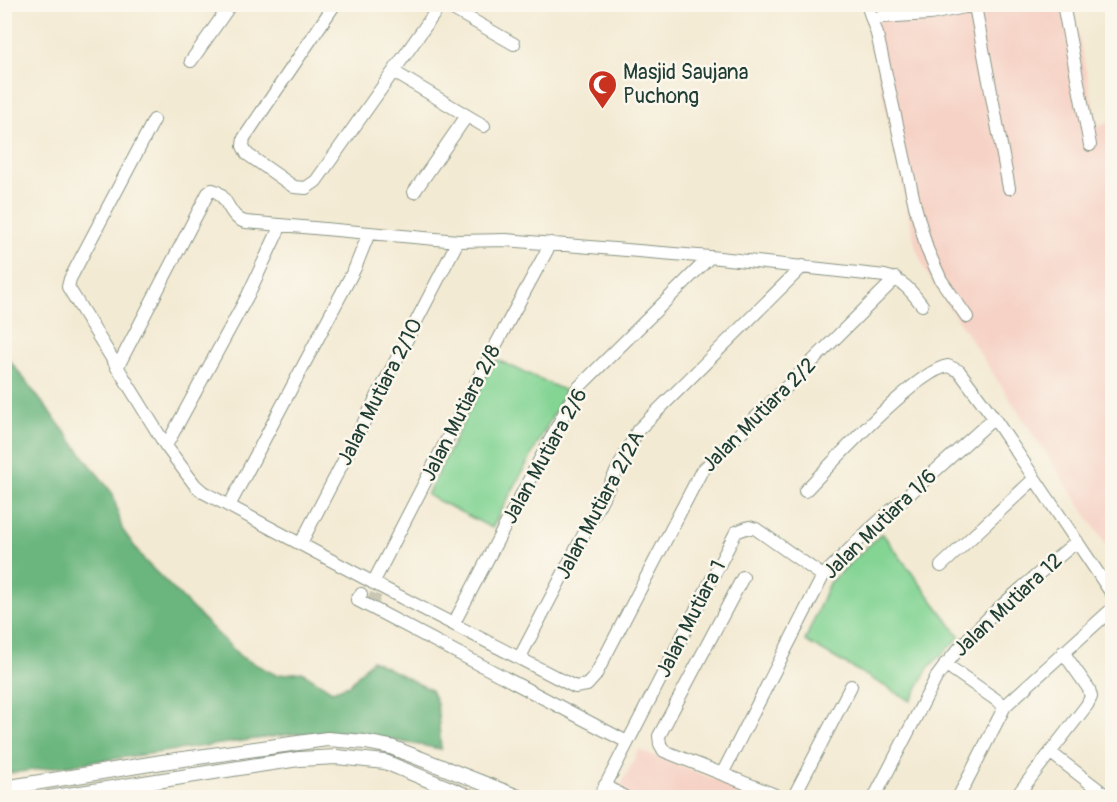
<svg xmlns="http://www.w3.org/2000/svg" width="1117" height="802" viewBox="0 0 1117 802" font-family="Pangolin,sans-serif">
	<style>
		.built { fill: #f6d1c5 }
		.green { fill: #84d494; stroke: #528864; stroke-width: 1.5 }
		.forest { fill: #6bb67e; stroke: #457a59; stroke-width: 1.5 }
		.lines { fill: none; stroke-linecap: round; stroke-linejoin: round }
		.minor-tunnel { stroke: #c9c7b3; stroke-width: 12; stroke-dasharray: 12 6; stroke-linecap: butt }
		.minor-casing { stroke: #899484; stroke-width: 14 }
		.tertiary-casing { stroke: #899484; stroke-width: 16 }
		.minor { stroke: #fff; stroke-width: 12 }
		.tertiary { stroke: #fff; stroke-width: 14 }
		.labels { text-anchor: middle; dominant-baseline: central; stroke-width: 5; stroke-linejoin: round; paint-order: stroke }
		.poi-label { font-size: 21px; fill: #1f3d34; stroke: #fbf7ec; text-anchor: start }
		.street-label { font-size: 21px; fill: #1f3d34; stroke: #fbf7ec }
	</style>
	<rect width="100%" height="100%" fill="#fbf7ec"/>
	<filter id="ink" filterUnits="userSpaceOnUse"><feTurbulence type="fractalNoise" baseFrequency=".0167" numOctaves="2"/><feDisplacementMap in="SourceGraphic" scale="12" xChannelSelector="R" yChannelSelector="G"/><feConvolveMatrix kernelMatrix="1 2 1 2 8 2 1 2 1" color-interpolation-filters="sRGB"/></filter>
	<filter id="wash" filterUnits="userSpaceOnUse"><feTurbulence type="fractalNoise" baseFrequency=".008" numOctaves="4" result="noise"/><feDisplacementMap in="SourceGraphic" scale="24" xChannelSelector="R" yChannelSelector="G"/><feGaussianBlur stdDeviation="1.35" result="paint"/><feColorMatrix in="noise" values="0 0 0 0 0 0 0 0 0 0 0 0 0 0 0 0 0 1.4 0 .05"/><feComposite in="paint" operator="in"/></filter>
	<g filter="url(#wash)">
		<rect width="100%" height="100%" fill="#f3ead3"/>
		<path class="built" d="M 889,5 L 1072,5 L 1098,127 L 1112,120 L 1112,554 L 926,272 L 916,249 L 870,34 Z
			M 639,750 L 761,797 L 614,798 Z"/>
		<path class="green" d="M 495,359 L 566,391 L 492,528 L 427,495 Z
			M 882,533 L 960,637 L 928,668 L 911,701 L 805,641 L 829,583 Z"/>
		<path class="forest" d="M 4,353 L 113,494 L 122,529 L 145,561 L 241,657 L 276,675 L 302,672 L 332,691 L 349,685 L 372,660 L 431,690 L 437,703 L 441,749 L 349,732 L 292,734 L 5,774 Z"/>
	</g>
	<g filter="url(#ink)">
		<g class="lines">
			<path class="minor-tunnel" d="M 373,601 L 376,594"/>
			<defs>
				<path id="minor" d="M 335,4 L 244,138 L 243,146 L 247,154 L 294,187 L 306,188 L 316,181 L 441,4
					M 444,4 L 514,44
					M 867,4 L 877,34 L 915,206 L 927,249 L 941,280 L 967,317
					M 1063,4 L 1090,145
					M 975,6 L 1009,188
					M 880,17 L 930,14 L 980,4
					M 191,61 L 231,4
					M 394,72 L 484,126
					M 154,120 L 70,279 L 68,287 L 166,446 L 195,485 L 203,492 L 385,589 L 575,687 L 587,685 L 595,676 L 701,472 L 896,278
					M 414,192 L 466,117
					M 117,368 L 208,193 L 212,190 C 228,193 228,219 246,222 L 458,241 L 506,240 L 710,257 L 885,276 C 903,280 911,291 922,305
					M 166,446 L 248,295 L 281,225
					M 805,491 C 831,464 917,370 948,366 L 959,371 L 994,418 L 1112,594
					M 229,506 L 355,268 L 369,233
					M 301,543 L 458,241
					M 941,566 L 1034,479
					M 743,577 L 659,736 L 660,744 L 664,751 L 783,798
					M 373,583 L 493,350 L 551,243
					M 361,594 L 357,600 L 627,742
					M 454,623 L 577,389 L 710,257
					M 520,657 L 638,430 L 803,266
					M 945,664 L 1005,706
					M 1051,753 L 1107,796
					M 722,774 L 823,576 L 867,532 L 994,418
					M 605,785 L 626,798
					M 599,798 L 736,532 L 749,527 L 756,529 L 823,576
					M 793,798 L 851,686
					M 874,798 L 936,678 C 973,624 1028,584 1077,541
					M 958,798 L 1005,706 L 1112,609
					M 1015,798 L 1087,705 L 1091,697 L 1089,689 L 1063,652"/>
				<path id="tertiary" d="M 4,788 L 162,762 L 327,739 L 365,742 L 391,747 L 521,798
					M 49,798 L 258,765 L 299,759 L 337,757 L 385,762 L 472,798"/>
			</defs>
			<use href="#minor" class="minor-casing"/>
			<use href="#tertiary" class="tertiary-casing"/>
			<use href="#minor" class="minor"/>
			<use href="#tertiary" class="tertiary"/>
		</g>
	</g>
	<defs>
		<symbol id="mosque-pin" viewBox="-11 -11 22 30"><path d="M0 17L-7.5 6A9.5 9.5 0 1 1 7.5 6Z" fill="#c8321e" stroke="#fbf7ec"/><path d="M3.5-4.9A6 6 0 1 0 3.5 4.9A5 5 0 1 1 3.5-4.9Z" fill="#fff"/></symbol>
	</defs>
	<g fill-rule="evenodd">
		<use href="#mosque-pin" x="586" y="68" width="33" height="45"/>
	</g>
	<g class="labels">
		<g class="poi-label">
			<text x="623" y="72">Masjid Saujana<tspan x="623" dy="24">Puchong</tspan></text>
		</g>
		<g class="street-label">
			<text transform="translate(380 392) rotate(-63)">Jalan Mutiara 2/10</text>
			<text transform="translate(461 413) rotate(-63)">Jalan Mutiara 2/8</text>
			<text transform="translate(759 415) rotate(-45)">Jalan Mutiara 2/2</text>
			<text transform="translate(545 456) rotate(-61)">Jalan Mutiara 2/6</text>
			<text transform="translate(600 505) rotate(-62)">Jalan Mutiara 2/2A</text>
			<text transform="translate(880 524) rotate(-44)">Jalan Mutiara 1/6</text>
			<text transform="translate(1008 605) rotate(-43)">Jalan Mutiara 12</text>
			<text transform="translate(691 619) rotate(-63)">Jalan Mutiara 1</text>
		</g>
	</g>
	<rect width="1117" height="802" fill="none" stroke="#fbf7ec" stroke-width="24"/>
</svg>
